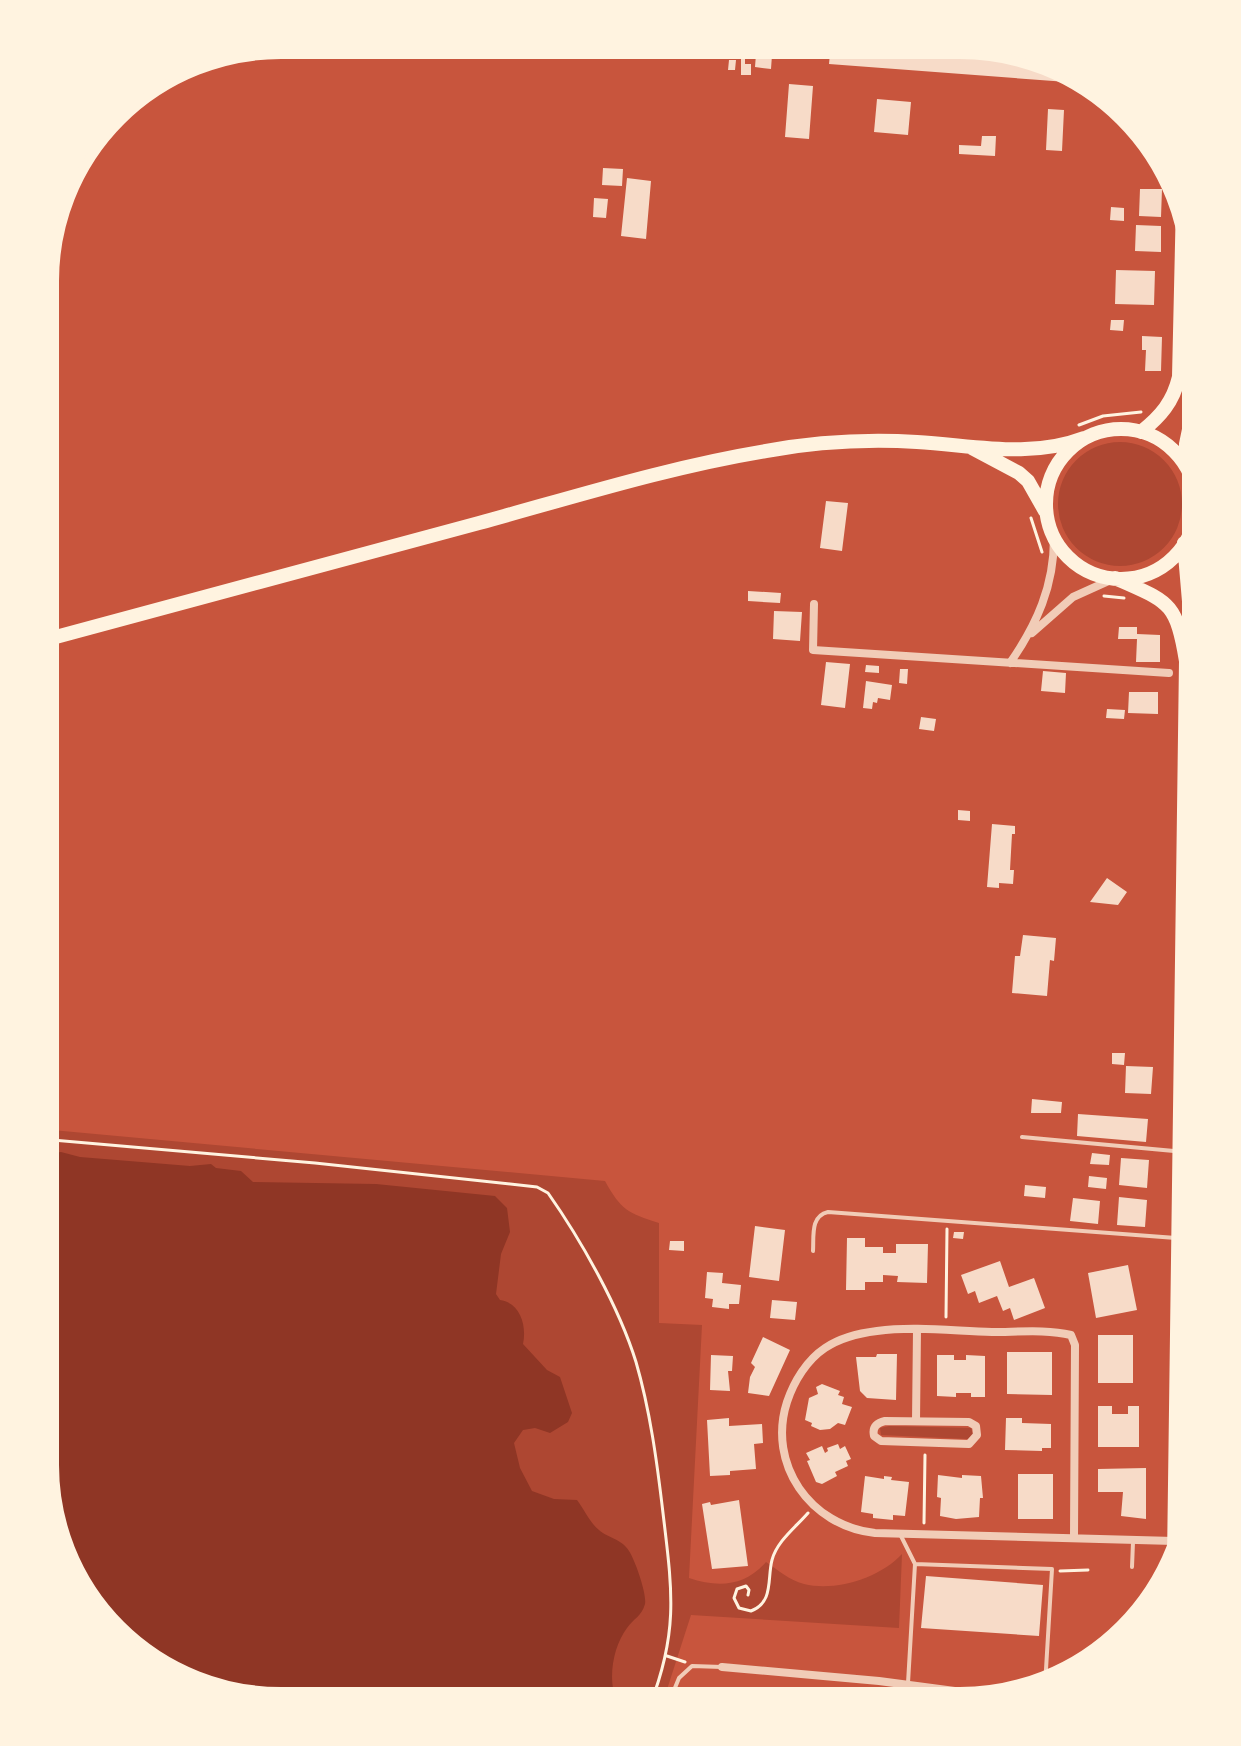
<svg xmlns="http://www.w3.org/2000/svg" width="1241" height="1746" viewBox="0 0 1241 1746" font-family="Signika,sans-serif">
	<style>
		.green { fill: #ae4732 }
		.water { fill: #8f3625 }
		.building { fill: #f7dbc8 }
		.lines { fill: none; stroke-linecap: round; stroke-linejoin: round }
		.path { stroke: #fff3e0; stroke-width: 3 }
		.service { stroke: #f1ccb7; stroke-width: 4 }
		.minor { stroke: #f1ccb7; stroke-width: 8 }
		.primary { stroke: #fff3e0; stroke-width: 14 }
		.rim { fill: none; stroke: #fff3e0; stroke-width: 10 }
	</style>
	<rect width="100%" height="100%" fill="#c8553d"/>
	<path class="green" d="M1058 504a62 62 0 1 1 124 0a62 62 0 1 1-124 0Z
		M 41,1129 L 605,1181 C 621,1210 628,1213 659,1223 L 659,1323 L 702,1325 L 689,1578 C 719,1588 745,1586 766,1562 C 778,1570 789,1580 804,1584 C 835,1592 880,1578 902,1554 L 899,1628 L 691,1615 L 662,1705 L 250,1704 L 135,1657 L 65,1571 L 40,1466 Z
		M 889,1426 L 971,1428 L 973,1434 L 968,1439 L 881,1435 L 880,1428 Z"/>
	<path class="water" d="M 41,1150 L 48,1154 L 61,1152 L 80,1157 L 190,1166 L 211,1164 L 216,1168 L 241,1171 L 253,1182 L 376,1184 L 495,1196 L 507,1208 L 510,1232 L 501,1254 L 496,1294 L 500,1300 C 520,1303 527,1325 523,1344 L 547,1370 L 560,1377 L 572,1413 L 568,1422 L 550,1433 L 535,1428 L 523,1430 L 514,1443 L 520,1468 L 532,1491 L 554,1499 L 577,1500 C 584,1509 590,1523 599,1530 C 608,1538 622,1539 629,1551 C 635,1560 647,1594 645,1604 C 642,1616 633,1619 627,1628 C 612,1648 607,1682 618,1705 L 250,1704 L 135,1657 L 65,1571 L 40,1466 Z"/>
	<path class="building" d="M 757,41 L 773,41 L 771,69 L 755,67 Z
		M 831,42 L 992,42 L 1068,73 L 1067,82 L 829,64 Z
		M 741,59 L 745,59 L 745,64 L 751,64 L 751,75 L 741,75 Z
		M 729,60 L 736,60 L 735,70 L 728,70 Z
		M 789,84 L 813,86 L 809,139 L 785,137 Z
		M 877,99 L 911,102 L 908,135 L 874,132 Z
		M 1048,109 L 1064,110 L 1062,151 L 1046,150 Z
		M 982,136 L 996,136 L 995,156 L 959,154 L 959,145 L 981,146 Z
		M 603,168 L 623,169 L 622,186 L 602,185 Z
		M 627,178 L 651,181 L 646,239 L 621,236 Z
		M 1140,189 L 1162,189 L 1161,217 L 1139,216 Z
		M 594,198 L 608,199 L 606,218 L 593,217 Z
		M 1111,207 L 1124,208 L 1124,221 L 1110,220 Z
		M 1136,225 L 1161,226 L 1161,252 L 1135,251 Z
		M 1116,270 L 1155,271 L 1154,305 L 1115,304 Z
		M 1111,320 L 1124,320 L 1123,331 L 1110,330 Z
		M 1142,336 L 1162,337 L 1161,371 L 1145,371 L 1146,350 L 1142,350 Z
		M 826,501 L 848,503 L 842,551 L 820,548 Z
		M 748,591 L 781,593 L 780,603 L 748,601 Z
		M 774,611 L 802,612 L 800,641 L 773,639 Z
		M 1119,627 L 1137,627 L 1137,634 L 1160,635 L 1160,662 L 1136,662 L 1137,639 L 1118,639 Z
		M 826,662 L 850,664 L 845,708 L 821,705 Z
		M 866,665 L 879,666 L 879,673 L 865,672 Z
		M 900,669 L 908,669 L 907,684 L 899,683 Z
		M 1043,671 L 1066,673 L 1065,693 L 1041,691 Z
		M 866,681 L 892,685 L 890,700 L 878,698 L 877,703 L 873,702 L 872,709 L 863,708 Z
		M 1129,692 L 1158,692 L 1158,714 L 1128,713 Z
		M 1107,709 L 1125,710 L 1124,719 L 1106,718 Z
		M 921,717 L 936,719 L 934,731 L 919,729 Z
		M 958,810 L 970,811 L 970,821 L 958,820 Z
		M 992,824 L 1015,826 L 1015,834 L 1012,834 L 1010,870 L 1014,870 L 1013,884 L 999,883 L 999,888 L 987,887 Z
		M 1107,878 L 1127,892 L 1118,905 L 1090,902 Z
		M 1023,935 L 1056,938 L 1054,961 L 1050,960 L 1047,996 L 1012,993 L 1015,956 L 1020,956 Z
		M 1112,1053 L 1125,1053 L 1124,1065 L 1112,1064 Z
		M 1126,1066 L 1153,1067 L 1151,1094 L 1125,1093 Z
		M 1032,1099 L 1062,1102 L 1061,1113 L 1031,1113 Z
		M 1078,1114 L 1148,1119 L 1146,1142 L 1077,1136 Z
		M 1092,1153 L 1110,1155 L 1109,1165 L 1090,1164 Z
		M 1121,1158 L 1149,1160 L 1147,1188 L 1119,1185 Z
		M 1089,1176 L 1107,1178 L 1106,1189 L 1088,1187 Z
		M 1025,1185 L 1046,1187 L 1045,1198 L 1024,1196 Z
		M 1119,1197 L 1147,1200 L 1145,1227 L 1117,1225 Z
		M 1073,1198 L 1100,1201 L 1098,1224 L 1070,1221 Z
		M 755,1226 L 785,1230 L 779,1281 L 749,1277 Z
		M 954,1232 L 964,1232 L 963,1239 L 953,1238 Z
		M 847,1238 L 865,1238 L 865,1247 L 883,1247 L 883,1253 L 896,1253 L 896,1244 L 928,1244 L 927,1283 L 897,1282 L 898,1276 L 883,1275 L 883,1282 L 865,1282 L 865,1290 L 846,1290 Z
		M 670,1241 L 684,1241 L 684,1251 L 669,1250 Z
		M 1000,1261 L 1009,1287 L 1034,1278 L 1045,1308 L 1014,1320 L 1010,1308 L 1003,1311 L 997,1296 L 979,1303 L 975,1291 L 968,1294 L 961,1275 Z
		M 1128,1265 L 1137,1310 L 1096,1318 L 1088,1273 Z
		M 707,1272 L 723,1273 L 722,1283 L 741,1285 L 739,1304 L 729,1304 L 729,1309 L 712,1307 L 713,1299 L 705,1298 Z
		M 772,1300 L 797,1302 L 795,1320 L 770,1318 Z
		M 1098,1335 L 1133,1335 L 1133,1383 L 1098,1383 Z
		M 763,1337 L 790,1350 L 769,1396 L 748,1393 L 750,1377 L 755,1367 L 751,1363 Z
		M 1007,1352 L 1052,1352 L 1052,1395 L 1007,1394 Z
		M 877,1354 L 897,1354 L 896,1400 L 867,1398 L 860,1391 L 856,1357 L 876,1357 Z
		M 711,1355 L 733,1356 L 732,1371 L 728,1371 L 730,1391 L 710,1390 Z
		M 937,1355 L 954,1355 L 954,1360 L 966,1360 L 966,1355 L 985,1356 L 985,1397 L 971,1397 L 971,1393 L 956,1393 L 956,1397 L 937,1396 Z
		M 822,1384 L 840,1391 L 838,1395 L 844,1397 L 842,1404 L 852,1407 L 845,1425 L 838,1423 L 830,1429 L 820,1430 L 811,1426 L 812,1423 L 805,1420 L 809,1398 L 818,1394 L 816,1387 Z
		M 1098,1406 L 1112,1406 L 1112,1414 L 1128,1414 L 1128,1406 L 1139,1406 L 1139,1447 L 1098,1447 Z
		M 729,1418 L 729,1426 L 762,1424 L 763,1443 L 754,1444 L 756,1469 L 730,1471 L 730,1475 L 710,1476 L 707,1420 Z
		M 1006,1418 L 1022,1418 L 1022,1423 L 1051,1424 L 1051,1448 L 1042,1448 L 1042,1451 L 1005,1450 Z
		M 838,1444 L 840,1449 L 845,1446 L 851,1459 L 846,1461 L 848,1466 L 835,1472 L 837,1476 L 822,1484 L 816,1482 L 807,1461 L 810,1460 L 806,1453 L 822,1446 L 825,1453 L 828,1451 L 827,1448 Z
		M 1146,1468 L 1146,1519 L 1121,1516 L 1123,1492 L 1098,1492 L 1098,1469 Z
		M 1018,1474 L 1053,1474 L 1053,1519 L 1018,1519 Z
		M 938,1475 L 962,1478 L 962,1475 L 981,1476 L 983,1498 L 980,1498 L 979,1517 L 956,1519 L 940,1516 L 941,1498 L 937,1497 Z
		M 865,1476 L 884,1479 L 884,1476 L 892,1477 L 891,1480 L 909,1482 L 905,1516 L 893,1515 L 893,1520 L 873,1518 L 873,1514 L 861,1512 Z
		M 739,1500 L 748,1566 L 712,1569 L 702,1504 L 710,1502 L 711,1505 Z
		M 926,1576 L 1043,1585 L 1039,1636 L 921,1628 Z"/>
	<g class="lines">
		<path class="path" d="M 1079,425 L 1103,416 L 1141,412
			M 1031,518 L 1042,552
			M 1104,596 L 1124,598
			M 41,1139 L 315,1163 L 537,1187 L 548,1193 C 581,1240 619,1307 636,1362 C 650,1410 657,1462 663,1513 C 672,1589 679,1631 650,1705
			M 946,1317 L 947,1229
			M 924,1523 L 925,1455
			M 1060,1571 L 1088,1570
			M 748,1595 L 749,1590 L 746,1586 L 737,1589 L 734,1598 L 739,1608 L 751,1611 C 774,1602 767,1579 772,1560 C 777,1541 796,1527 808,1513
			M 1162,1595 L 1162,1567
			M 667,1656 L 685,1662"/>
		<path class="service" d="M 1022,1137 L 1174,1151
			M 813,1251 C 814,1237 810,1216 828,1212 L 1176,1238
			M 900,1534 L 915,1564
			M 1132,1567 L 1133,1542
			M 908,1683 L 915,1564 L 1052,1569 L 1045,1686
			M 954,1692 L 955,1706
			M 668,1705 L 679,1678 L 692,1666 L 722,1667
			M 919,1706 L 946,1706"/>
		<path class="minor" d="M 1169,166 L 1169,172
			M 1191,478 L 1201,484
			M 1187,538 L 1201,528
			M 814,604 L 813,650 L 1169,673
			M 1032,633 L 1073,597 L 1115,578
			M 1010,663 C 1037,624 1054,586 1054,538
			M 1186,1040 L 1191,1057 L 1201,1072
			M 1181,1101 L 1201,1111
			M 1181,1101 L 1201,1092
			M 1182,1173 L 1201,1143
			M 885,1421 L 969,1422 L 976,1426 L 977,1435 L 969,1444 L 881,1441 L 874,1436 C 872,1427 877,1423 885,1421 Z
			M 916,1421 L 917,1330
			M 1074,1537 L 1075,1345 L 1071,1335 C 1047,1329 1017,1332 992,1332 C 954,1331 914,1326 877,1331 C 860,1333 840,1338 825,1348 C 807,1360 794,1381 787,1402 C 767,1464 810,1526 875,1533 L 1174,1541
			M 722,1667 L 879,1681 L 1000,1697"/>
		<path class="primary" d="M1046 504a75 75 0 1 1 150 0a75 75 0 1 1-150 0Z
			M 1141,432 C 1161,416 1173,402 1179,377 L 1183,201
			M 972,448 L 1019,473 L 1028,481 L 1045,511
			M 1186,466 L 1186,444 L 1201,372
			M 1184,543 L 1190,613 L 1189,645
			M 1115,578 C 1168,602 1176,600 1186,661 L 1174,1559
			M 41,641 C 187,602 333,562 479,523 C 574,497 669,467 766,451 C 815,442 867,439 917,442 C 973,445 1029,459 1084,438"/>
	</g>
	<path d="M0 0H1241V1746H0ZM281 54H960A227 227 0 0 1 1187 281V1465A227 227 0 0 1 960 1692H281A227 227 0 0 1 54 1465V281A227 227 0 0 1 281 54Z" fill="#fff3e0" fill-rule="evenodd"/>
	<path class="rim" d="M281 54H960A227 227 0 0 1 1187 281V1465A227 227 0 0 1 960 1692H281A227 227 0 0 1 54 1465V281A227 227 0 0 1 281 54Z"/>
</svg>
